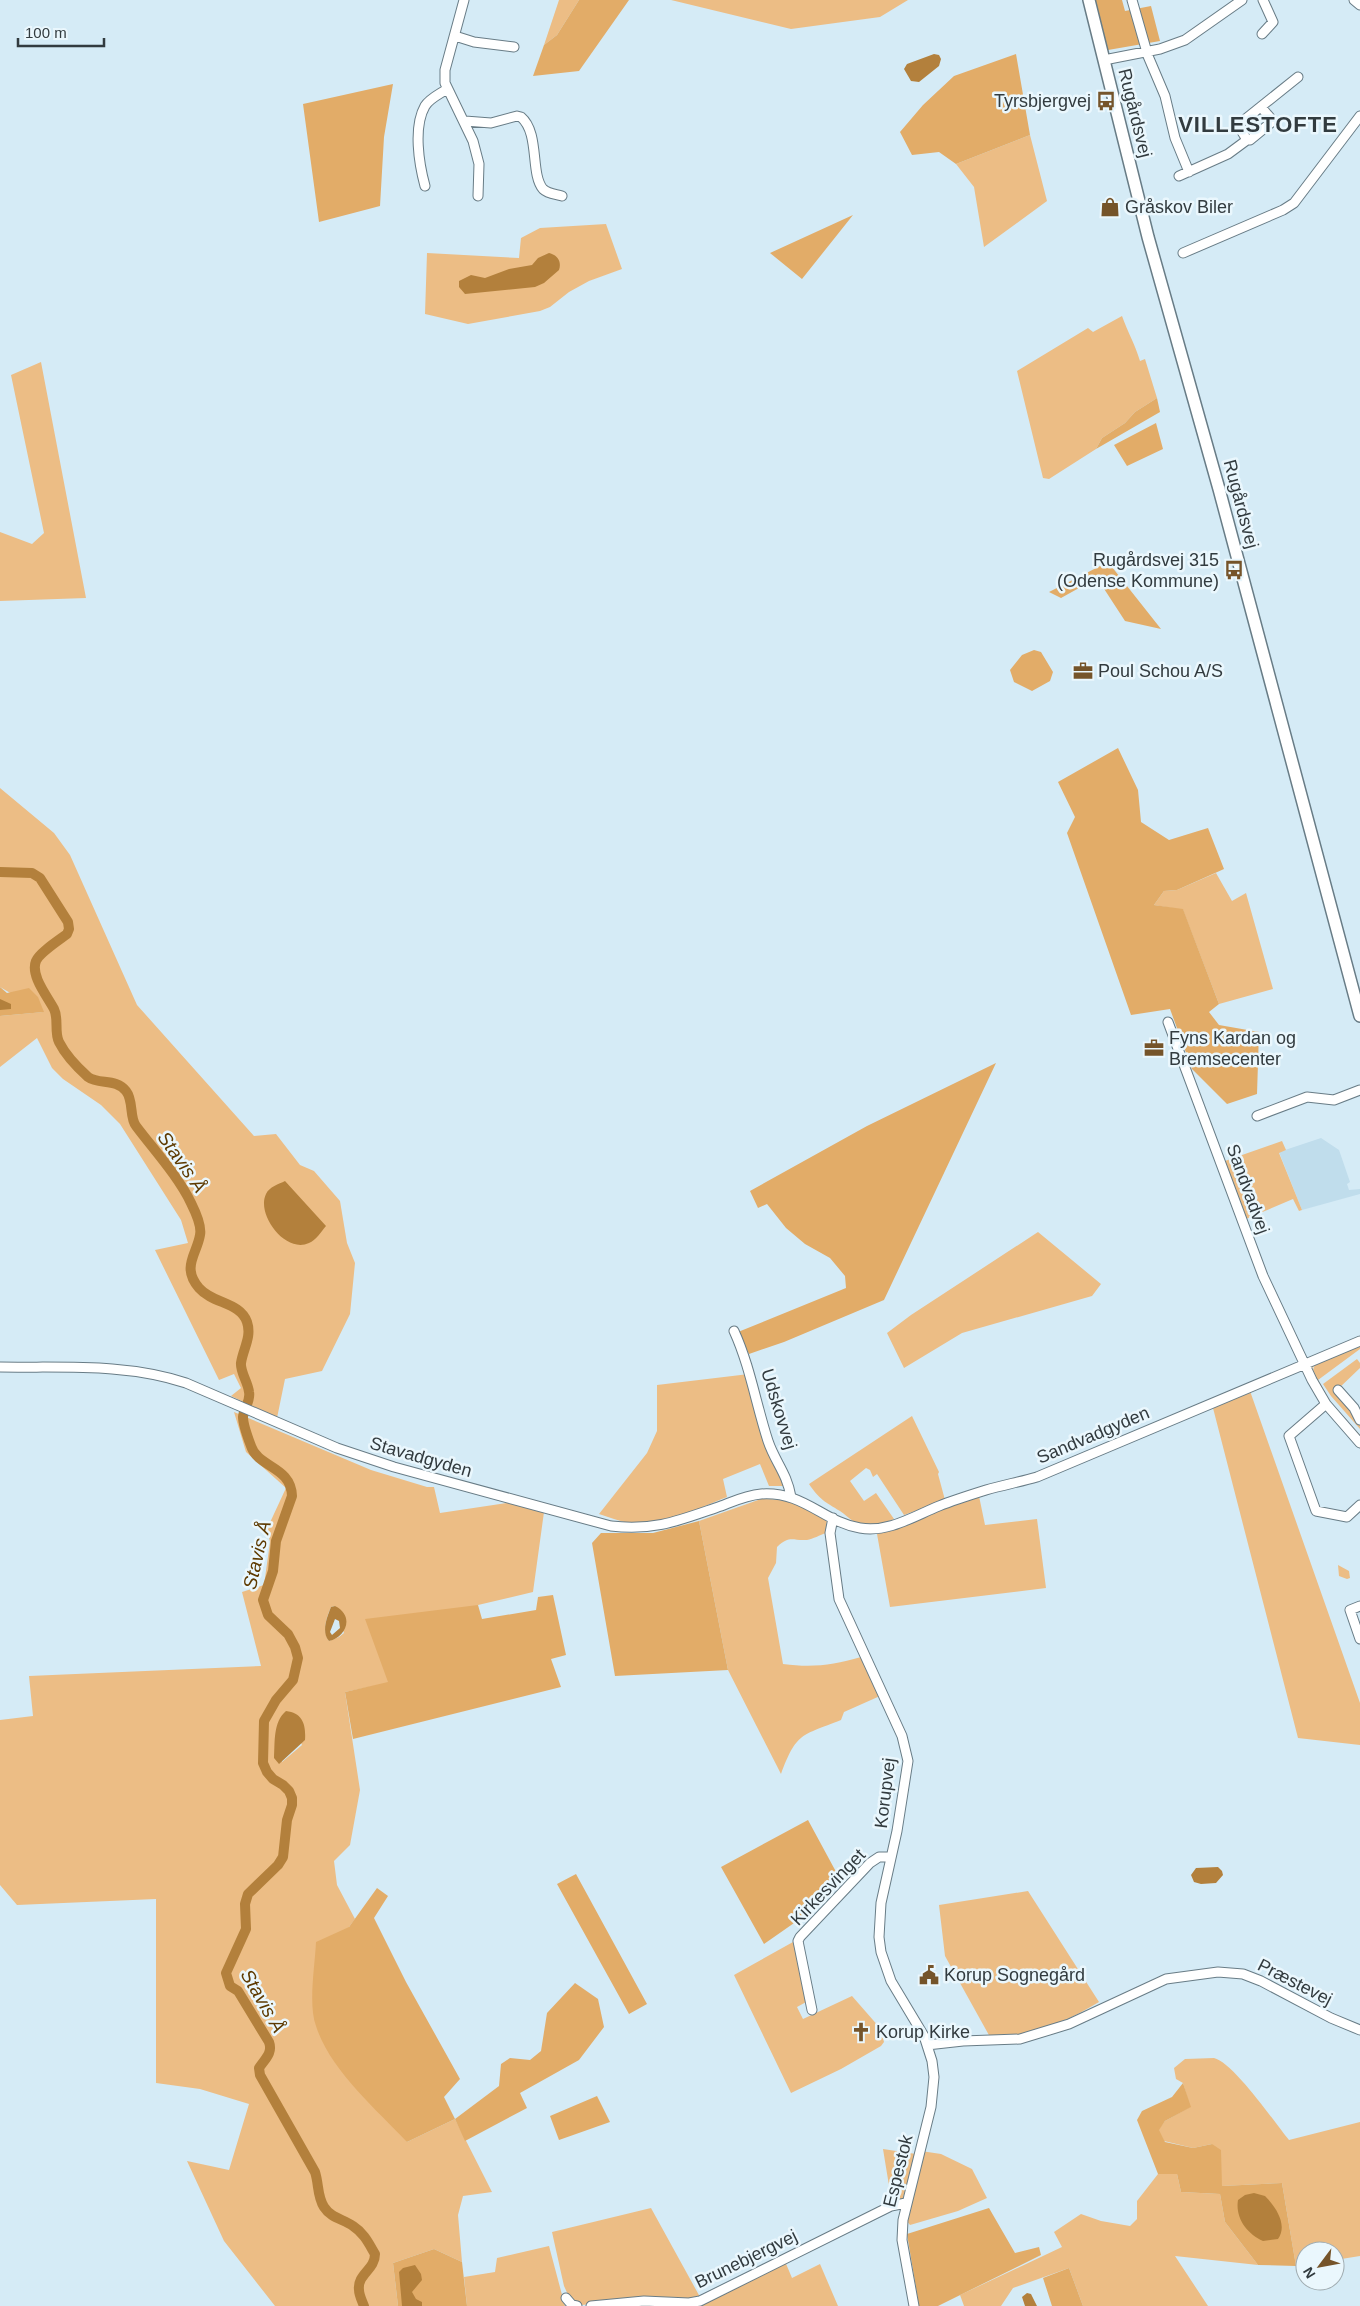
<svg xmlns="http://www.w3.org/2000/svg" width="1360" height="2306" viewBox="0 0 1360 2306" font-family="Helvetica,sans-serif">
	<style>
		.built { fill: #c0ddec }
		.green { fill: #ecbd85; fill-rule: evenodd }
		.forest { fill: #e2ac68 }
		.water { fill: #b3803c; fill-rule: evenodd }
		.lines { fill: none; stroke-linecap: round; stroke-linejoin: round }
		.river { stroke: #b3803c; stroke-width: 10 }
		.minor-casing { stroke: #687c86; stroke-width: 11 }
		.major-casing { stroke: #687c86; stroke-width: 14 }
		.minor { stroke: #fff; stroke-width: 9 }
		.major { stroke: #fff; stroke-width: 11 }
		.labels { text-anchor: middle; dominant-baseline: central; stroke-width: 5; stroke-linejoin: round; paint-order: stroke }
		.poi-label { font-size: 18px; fill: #323b3f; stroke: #eaf7fd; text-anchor: start }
		.street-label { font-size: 18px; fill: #323b3f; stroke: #eaf7fd }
		.water-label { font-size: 19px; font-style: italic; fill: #5e3a01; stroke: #eaf7fd }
		.district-label { font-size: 22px; font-weight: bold; letter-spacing: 1px; fill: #323b3f; stroke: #eaf7fd }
	</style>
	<rect width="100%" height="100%" fill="#d5ebf6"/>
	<path class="built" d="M 1321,1138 L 1339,1150 L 1350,1182 L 1347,1184 L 1349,1190 L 1360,1189 L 1360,1194 L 1302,1210 L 1279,1152 Z"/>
	<path class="green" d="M 559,0 L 579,0 L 557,35 L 544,45 Z
		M 671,0 L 908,0 L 880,17 L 791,29 Z
		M 1030,135 L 1047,201 L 984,247 L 974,187 L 956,164 Z
		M 606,224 L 622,269 L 589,281 L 569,292 L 550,307 L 540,311 L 468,324 L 425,314 L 427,253 L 519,258 L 521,238 L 540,228 Z
		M 1122,316 C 1128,333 1135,344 1140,361 L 1145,359 L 1157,398 L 1135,412 L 1125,423 L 1102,438 L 1096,449 L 1049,479 L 1043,478 L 1017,371 L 1088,328 L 1093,332 Z
		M 41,362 L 86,598 L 0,601 L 0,532 L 32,544 L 44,533 L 11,375 Z
		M 0,788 L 54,833 L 70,855 L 137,1005 L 254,1136 L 276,1134 L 300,1165 L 314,1171 L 340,1201 L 347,1243 L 355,1263 L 350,1314 L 322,1371 L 285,1379 L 277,1418 L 231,1396 L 241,1388 L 234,1374 L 219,1380 L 155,1250 L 188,1243 L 181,1220 L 120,1124 L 101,1105 L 63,1079 L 52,1068 L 37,1038 L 0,1067 L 0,1016 L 43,1012 L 0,987 Z
		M 1216,873 L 1232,901 L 1246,893 L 1273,989 L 1219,1004 L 1183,910 L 1154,905 L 1164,891 L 1177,890 Z
		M 1282,1141 L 1286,1150 L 1279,1153 L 1302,1210 L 1299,1211 L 1293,1199 L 1246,1219 L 1225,1161 Z
		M 1038,1232 L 1101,1284 L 1092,1296 L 962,1333 L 904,1368 L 887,1333 L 911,1315 Z
		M 1360,1345 L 1360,1349 L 1318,1380 L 1313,1370 L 1315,1364 L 1312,1369 L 1330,1401 L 1360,1435 L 1360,1438 L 1330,1403 L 1311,1369 L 1314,1363 Z
		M 1357,1359 L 1360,1363 L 1360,1368 L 1336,1391 L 1351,1410 L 1350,1412 L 1360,1424 L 1360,1429 L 1331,1396 L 1323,1384 Z
		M 749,1374 L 786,1486 L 769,1486 L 760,1464 L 723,1479 L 727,1497 C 696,1509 664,1527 629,1523 C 619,1521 609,1517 599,1514 L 647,1453 L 657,1431 L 657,1385 Z
		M 1250,1391 L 1360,1703 L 1360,1745 L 1298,1738 L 1213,1408 Z
		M 234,1412 L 371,1470 L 427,1487 L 434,1487 L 440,1513 L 513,1502 L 544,1512 L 533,1592 L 478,1605 L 388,1683 L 345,1692 L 360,1790 L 350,1845 L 334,1861 L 337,1885 L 355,1919 L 349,1927 L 407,2142 L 455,2119 L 492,2192 L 463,2196 L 458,2215 L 462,2262 L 434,2249 L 393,2263 L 398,2306 L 275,2306 L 224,2241 L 187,2161 L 229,2170 L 249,2104 L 200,2089 L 156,2083 L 156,1899 L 17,1905 L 0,1885 L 0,1720 L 33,1716 L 29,1676 L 261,1666 L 242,1592 L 264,1585 L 270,1542 L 267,1529 L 286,1488 L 246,1452 ZM 335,1606 L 344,1633 L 339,1637 L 329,1641 C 322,1631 326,1618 331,1607 ZM 286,1711 L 302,1745 L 282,1762 Z
		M 912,1416 L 939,1472 L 938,1474 L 945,1500 L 904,1515 L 877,1474 L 873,1477 L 870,1470 L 866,1468 L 850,1481 L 864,1501 L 876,1493 L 894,1519 C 881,1524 866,1529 853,1521 C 848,1518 845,1514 840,1511 C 825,1502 819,1499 809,1484 Z
		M 979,1496 L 985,1525 L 1037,1519 L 1046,1588 L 890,1607 L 877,1534 Z
		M 761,1499 C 785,1499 808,1504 827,1519 L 826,1533 C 820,1535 813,1539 807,1540 C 792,1541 790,1535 777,1547 L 776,1563 L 768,1578 L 783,1664 C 813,1668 833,1665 861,1657 L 880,1696 L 844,1712 L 841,1720 C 801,1736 797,1732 781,1774 L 728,1670 L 699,1521 Z
		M 1338,1565 L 1349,1571 L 1350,1578 L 1347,1579 L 1339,1576 Z
		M 1028,1891 L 1099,2002 C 1062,2024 1034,2035 990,2037 L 945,1956 L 939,1905 Z
		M 793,1942 L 808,2001 L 797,2007 L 803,2019 L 852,1996 L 880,2028 L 884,2042 L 881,2046 L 841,2069 L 791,2093 L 734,1975 Z
		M 1214,2058 C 1233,2062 1275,2123 1289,2140 L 1360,2122 L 1360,2256 L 1335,2260 L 1335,2251 L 1305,2251 L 1305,2265 L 1296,2266 L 1282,2183 L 1222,2186 L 1212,2144 L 1193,2148 L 1164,2141 L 1158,2130 L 1165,2121 L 1190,2107 L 1183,2083 L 1176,2079 L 1174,2068 L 1185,2059 Z
		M 883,2149 L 916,2154 L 902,2201 L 892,2204 Z
		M 921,2151 L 941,2154 L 972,2169 L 987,2198 L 958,2211 L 910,2225 L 906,2220 Z
		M 1158,2174 L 1177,2174 L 1181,2192 L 1220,2194 L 1225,2222 L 1258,2265 L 1175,2256 L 1208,2306 L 1083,2306 L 1069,2268 L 1013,2288 L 1001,2306 L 964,2306 L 960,2295 L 1062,2247 L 1054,2232 L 1081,2214 L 1101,2221 L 1130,2226 L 1137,2219 L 1137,2201 Z
		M 651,2208 L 700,2297 L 691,2301 L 647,2299 L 581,2305 L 570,2299 L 564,2286 L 552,2232 Z
		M 549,2246 L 565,2306 L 467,2306 L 464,2277 L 495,2272 L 497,2258 Z
		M 784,2259 L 792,2278 L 820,2264 L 838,2306 L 699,2306 Z"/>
	<path class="forest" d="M 579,0 L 629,0 L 579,71 L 533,76 L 544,45 L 557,35 Z
		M 1095,0 L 1122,0 L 1125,11 L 1151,6 L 1160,41 L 1108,50 Z
		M 1016,54 L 1030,135 L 956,164 L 939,152 L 912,155 L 900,132 L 923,105 L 954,76 Z
		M 393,84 L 384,137 L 380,206 L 319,222 L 303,104 Z
		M 853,215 L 802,279 L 770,253 Z
		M 1157,398 L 1160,412 L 1096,449 L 1102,438 L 1125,423 L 1135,412 Z
		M 1156,423 L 1163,449 L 1127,466 L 1114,445 Z
		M 1108,562 L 1161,629 L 1125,621 L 1097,578 L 1061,598 L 1049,592 Z
		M 1034,650 L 1041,652 L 1053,672 L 1050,681 L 1032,691 L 1014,682 L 1010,670 L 1022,655 Z
		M 1118,748 L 1138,790 L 1141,822 L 1169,840 L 1208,828 L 1224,869 L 1177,890 L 1164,891 L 1154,905 L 1183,909 L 1219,1004 L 1209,1012 L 1219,1025 L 1259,1032 L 1257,1094 L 1227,1104 L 1192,1069 L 1170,1009 L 1131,1015 L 1067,833 L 1075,817 L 1058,782 Z
		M 0,987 L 7,993 L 29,988 L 38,997 L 44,1012 L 0,1016 Z
		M 996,1063 L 884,1300 L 784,1342 L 749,1354 L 738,1332 L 846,1288 L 845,1276 L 830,1258 L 805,1244 L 786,1228 L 767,1204 L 758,1208 L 750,1191 L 867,1126 Z
		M 699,1521 L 728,1670 L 615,1676 L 592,1543 L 601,1533 L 653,1533 Z
		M 553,1595 L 566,1655 L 551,1659 L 561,1687 L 353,1739 L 345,1692 L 388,1682 L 365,1619 L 478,1605 L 482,1619 L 536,1610 L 538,1597 Z
		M 808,1820 L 841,1881 L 807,1914 L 764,1944 L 721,1867 Z
		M 576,1874 L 647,2004 L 629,2014 L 557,1884 Z
		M 377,1888 L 388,1896 L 374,1918 L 406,1982 L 460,2079 L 444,2097 L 455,2119 L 407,2142 C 376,2109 330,2070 316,2026 C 308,2004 315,1966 316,1942 L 349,1927 Z
		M 575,1983 L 598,1999 L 604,2027 L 579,2060 L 520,2093 L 527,2108 L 465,2141 L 455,2119 L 499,2086 L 501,2064 L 510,2058 L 530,2060 L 541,2051 L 547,2013 Z
		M 1183,2083 L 1191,2107 L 1165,2121 L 1159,2130 L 1165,2142 L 1193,2148 L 1212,2144 L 1221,2150 L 1222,2186 L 1282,2183 L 1296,2266 L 1258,2265 L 1225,2222 L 1220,2194 L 1181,2192 L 1177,2174 L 1158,2174 L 1137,2120 L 1142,2111 L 1172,2097 Z
		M 597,2096 L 610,2122 L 559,2140 L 550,2116 Z
		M 989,2208 L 1015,2253 L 1039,2247 L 1041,2255 L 938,2306 L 919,2306 L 907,2234 Z
		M 434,2249 L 462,2262 L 467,2306 L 398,2306 L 393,2263 Z
		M 1069,2268 L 1083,2306 L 1052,2306 L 1043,2278 Z"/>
	<path class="water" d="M 934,54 L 939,55 L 941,59 L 939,66 L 919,82 L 911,81 L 904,69 L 907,64 Z
		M 549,253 C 557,255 562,261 559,270 L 544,283 L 535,287 L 465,294 L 459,287 L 459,281 L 471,275 L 485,278 L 509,269 L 532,265 L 538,258 Z
		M 0,999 L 11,1004 L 11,1009 L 0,1010 Z
		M 285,1181 L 326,1226 C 321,1232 316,1240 309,1243 C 285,1254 256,1214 266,1194 C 269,1187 279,1184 285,1181 Z
		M 335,1606 C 355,1616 346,1637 329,1641 C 321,1632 327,1617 331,1607 ZM 335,1619 L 339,1621 L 340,1628 L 332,1635 L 330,1632 Z
		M 286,1711 C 303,1713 306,1725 305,1740 L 279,1764 L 274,1758 C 275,1742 273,1722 286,1711 Z
		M 1218,1867 L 1222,1871 L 1223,1875 L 1216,1883 L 1201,1884 L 1194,1882 L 1191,1875 L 1196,1868 Z
		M 1254,2193 L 1265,2196 C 1276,2207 1288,2225 1278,2239 L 1263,2241 C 1247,2234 1235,2218 1238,2200 L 1245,2195 Z
		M 415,2265 L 421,2274 L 422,2280 L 412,2292 L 416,2299 L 422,2302 L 422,2306 L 402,2306 L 399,2272 L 403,2268 Z
		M 1027,2293 L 1031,2294 L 1037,2306 L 1025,2306 L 1022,2297 Z"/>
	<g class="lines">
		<path class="river" d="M 0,872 L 32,873 L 40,878 L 68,922 L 69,929 L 67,934 C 59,940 39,953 36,961 C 30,976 48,997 54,1009 C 59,1019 54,1032 59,1042 C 65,1054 78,1068 88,1077 C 99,1085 116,1078 126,1091 C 134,1101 129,1117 136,1126 C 154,1150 178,1176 191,1203 C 195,1211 202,1226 200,1235 C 197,1254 181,1267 199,1288 C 213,1304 240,1302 247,1322 C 252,1337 243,1349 241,1363 C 240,1372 248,1382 249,1392 C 251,1401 244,1407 243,1417 C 243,1425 248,1438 251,1446 C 258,1468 291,1466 292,1496 L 276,1541 L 273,1571 L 263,1600 L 268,1615 L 288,1634 L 295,1647 L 298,1658 L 293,1680 L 276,1700 L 264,1721 L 263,1763 L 267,1772 L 273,1779 L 283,1785 L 289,1791 L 292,1798 L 292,1805 L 287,1820 L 283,1857 L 278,1865 L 248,1894 L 245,1904 L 246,1929 L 226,1973 L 230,1986 L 238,1991 L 269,2042 C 273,2053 265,2059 259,2068 L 260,2075 L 315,2172 C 319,2184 317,2196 324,2207 C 331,2218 343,2219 353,2226 C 364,2233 369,2244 375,2254 C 375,2270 357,2274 359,2290 C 359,2295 362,2301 364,2306"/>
		<defs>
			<path id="minor" d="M 464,0 L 445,70 L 445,83 L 473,141 L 479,164 L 478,196
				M 1132,0 L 1148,56 L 1165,96 L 1175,138 L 1189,172
				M 1354,0 L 1360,5
				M 1262,34 L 1273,22 L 1263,0
				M 455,36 L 474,42 L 514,47
				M 1104,60 L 1160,49 L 1185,40 L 1242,0
				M 465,121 L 491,123 L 517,116 L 521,117 C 540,133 530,174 543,189 C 548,194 555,194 562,196
				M 1247,140 L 1238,125 L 1298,77
				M 1179,176 L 1228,154 L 1247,140 L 1250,140 L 1273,121 L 1261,107
				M 425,186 C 419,164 413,127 425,106 C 430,98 440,94 447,89
				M 1183,253 L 1283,210 L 1294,203 L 1360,116
				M 1168,1022 L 1263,1276 L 1312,1380 L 1326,1404 L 1360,1443
				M 1257,1116 L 1307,1097 L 1334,1100 L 1360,1090
				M 734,1331 C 750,1366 756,1404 768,1441 C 775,1462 787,1473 791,1497
				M 0,1367 C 63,1368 126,1363 186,1383 L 337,1448 L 394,1467 L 611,1526 C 656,1531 680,1520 721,1506 C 734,1501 747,1495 761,1494 C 804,1491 823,1522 860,1528 C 888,1533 914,1516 939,1506 C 954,1500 970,1495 986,1490 C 1003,1485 1020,1482 1037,1477 L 1360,1341
				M 1338,1390 L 1354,1408 L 1360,1420
				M 1326,1404 L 1289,1436 L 1316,1511 L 1347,1517 L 1360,1505
				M 833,1518 L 830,1533 L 839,1599 L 902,1736 L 908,1761 L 897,1831 L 881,1903 L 879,1937 L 881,1952 L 891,1981 L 924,2036 L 932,2061 L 934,2077 L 931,2107 L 903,2220 L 902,2240 L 914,2306
				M 1360,1606 L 1350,1610 L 1360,1639
				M 812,2010 L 798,1941 L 800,1937 L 870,1863 L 879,1857 L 891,1857
				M 927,2045 L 963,2041 L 1020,2039 L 1069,2024 L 1166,1979 L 1218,1972 L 1243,1974 L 1261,1981 L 1331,2018 L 1360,2030
				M 566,2298 L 572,2305 L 577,2306
				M 591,2306 L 644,2301 L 689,2303 L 700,2301 L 891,2206 L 906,2203"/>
			<path id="major" d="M 1089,0 L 1148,237 L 1219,489 L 1360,1016"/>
		</defs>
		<use href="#minor" class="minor-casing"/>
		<use href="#major" class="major-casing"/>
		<use href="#minor" class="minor"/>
		<use href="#major" class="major"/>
	</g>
	<defs>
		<symbol id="bus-bare" viewBox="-9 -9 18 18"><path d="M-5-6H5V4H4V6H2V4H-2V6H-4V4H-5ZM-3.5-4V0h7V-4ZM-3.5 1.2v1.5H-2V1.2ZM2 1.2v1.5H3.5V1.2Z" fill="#75542a" stroke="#eaf7fd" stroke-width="2.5" paint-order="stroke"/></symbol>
		<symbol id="shop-bare" viewBox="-9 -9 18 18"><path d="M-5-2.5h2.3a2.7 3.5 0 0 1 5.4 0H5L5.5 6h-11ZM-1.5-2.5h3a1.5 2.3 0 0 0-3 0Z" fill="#75542a" stroke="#eaf7fd" stroke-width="2.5" paint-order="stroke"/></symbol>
		<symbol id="office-bare" viewBox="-9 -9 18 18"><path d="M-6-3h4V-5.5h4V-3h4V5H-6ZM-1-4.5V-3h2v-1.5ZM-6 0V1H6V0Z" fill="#75542a" stroke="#eaf7fd" stroke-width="2.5" paint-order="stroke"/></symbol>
		<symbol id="civic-bare" viewBox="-9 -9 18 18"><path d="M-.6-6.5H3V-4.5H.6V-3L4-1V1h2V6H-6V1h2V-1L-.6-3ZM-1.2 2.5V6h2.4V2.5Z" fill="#75542a" stroke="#eaf7fd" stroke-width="2.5" paint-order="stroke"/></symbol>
		<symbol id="church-bare" viewBox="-9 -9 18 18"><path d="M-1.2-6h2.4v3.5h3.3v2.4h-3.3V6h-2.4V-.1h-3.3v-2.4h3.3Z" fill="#75542a" stroke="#eaf7fd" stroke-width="2.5" paint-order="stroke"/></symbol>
	</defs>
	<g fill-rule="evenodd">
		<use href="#bus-bare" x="1092" y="87" width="28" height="28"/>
		<use href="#shop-bare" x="1096" y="193" width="28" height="28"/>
		<use href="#bus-bare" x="1220" y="556" width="28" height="28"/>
		<use href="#office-bare" x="1069" y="657" width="28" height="28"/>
		<use href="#office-bare" x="1140" y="1034" width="28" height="28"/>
		<use href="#civic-bare" x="915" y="1961" width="28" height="28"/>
		<use href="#church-bare" x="847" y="2018" width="28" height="28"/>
	</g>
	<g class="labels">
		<g class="poi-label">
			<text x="1091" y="101" text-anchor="end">Tyrsbjergvej</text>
			<text x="1125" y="207">Gråskov Biler</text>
			<text x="1219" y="560" text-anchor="end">Rugårdsvej 315<tspan x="1219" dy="21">(Odense Kommune)</tspan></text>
			<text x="1098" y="671">Poul Schou A/S</text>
			<text x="1169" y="1038">Fyns Kardan og<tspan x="1169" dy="21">Bremsecenter</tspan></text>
			<text x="944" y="1975">Korup Sognegård</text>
			<text x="876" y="2032">Korup Kirke</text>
		</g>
		<g class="street-label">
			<text transform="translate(1135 113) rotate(76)">Rugårdsvej</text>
			<text transform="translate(1241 504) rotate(75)">Rugårdsvej</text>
			<text transform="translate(1248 1189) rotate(70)">Sandvadvej</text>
			<text transform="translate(779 1409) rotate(73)">Udskovvej</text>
			<text transform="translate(1093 1435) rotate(-23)">Sandvadgyden</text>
			<text transform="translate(421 1457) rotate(16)">Stavadgyden</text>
			<text transform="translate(885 1793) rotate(-83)">Korupvej</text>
			<text transform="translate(828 1887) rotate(-46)">Kirkesvinget</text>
			<text transform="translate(1295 1982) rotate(27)">Præstevej</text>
			<text transform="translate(898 2171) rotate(-76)">Espestok</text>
			<text transform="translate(746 2259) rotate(-26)">Brunebjergvej</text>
		</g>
		<g class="water-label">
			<text transform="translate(182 1162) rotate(55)">Stavis Å</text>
			<text transform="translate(257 1555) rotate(-77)">Stavis Å</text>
			<text transform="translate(263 2001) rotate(60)">Stavis Å</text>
		</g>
		<g class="district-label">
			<text x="1258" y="124">VILLESTOFTE</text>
		</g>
	</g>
	<g transform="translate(1320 2266) rotate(238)"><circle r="24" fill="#eaf7fd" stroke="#a0acb1"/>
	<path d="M0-4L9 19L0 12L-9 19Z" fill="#75542a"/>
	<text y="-8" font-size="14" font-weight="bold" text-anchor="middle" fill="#323b3f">N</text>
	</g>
	<path d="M18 38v8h86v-8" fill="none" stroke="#323b3f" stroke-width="2.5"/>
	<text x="25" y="38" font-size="15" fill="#323b3f" stroke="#eaf7fd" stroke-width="4" paint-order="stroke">100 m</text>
</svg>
